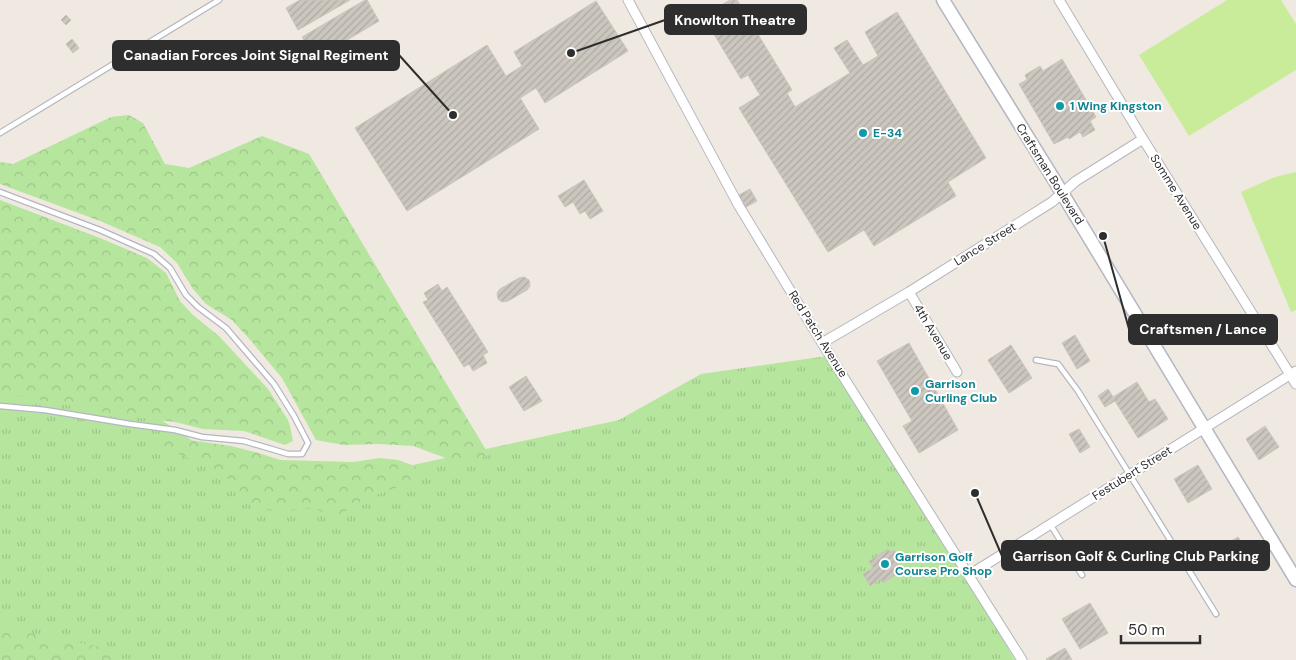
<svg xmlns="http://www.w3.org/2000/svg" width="1296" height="660" viewBox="0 0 1296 660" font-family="'DM Sans',sans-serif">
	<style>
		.grass { fill: url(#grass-tufts) }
		.forest { fill: url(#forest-crowns) }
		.pitch { fill: #c9ec9a }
		.building { fill: url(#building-hatch); stroke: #cbc5ba }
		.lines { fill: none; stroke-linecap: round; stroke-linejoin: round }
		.lane-casing { stroke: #b4b7c1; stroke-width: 7 }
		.street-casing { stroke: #b4b7c1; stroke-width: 11 }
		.secondary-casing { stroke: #b4b7c1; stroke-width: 15 }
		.lane { stroke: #fff; stroke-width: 4.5 }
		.street { stroke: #fff; stroke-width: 9 }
		.secondary { stroke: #fff; stroke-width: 12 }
		.culture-dot { fill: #0f9aa8; stroke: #fff; stroke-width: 2 }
		.labels { text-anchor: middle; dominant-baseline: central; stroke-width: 4; stroke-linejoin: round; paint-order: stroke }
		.culture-label { font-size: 12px; font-weight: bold; fill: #0d838f; stroke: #fff; text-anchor: start }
		.street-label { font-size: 12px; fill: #2e2e2e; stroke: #fff }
		.leader { fill: none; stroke: #2e2e2e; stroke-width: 2 }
		.callout-dot { fill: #2e2e2e; stroke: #fff; stroke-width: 2 }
		.callout { fill: #2e2e2e; stroke: #2e2e2e; stroke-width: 2 }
		.callout-label { font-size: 14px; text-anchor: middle; font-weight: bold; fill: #fff }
	</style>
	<defs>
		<pattern id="grass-tufts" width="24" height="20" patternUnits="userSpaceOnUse" patternTransform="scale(1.25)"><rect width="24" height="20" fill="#b6e59e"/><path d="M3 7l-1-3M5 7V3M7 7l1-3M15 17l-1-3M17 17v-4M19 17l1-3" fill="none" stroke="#9dc588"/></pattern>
		<pattern id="forest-crowns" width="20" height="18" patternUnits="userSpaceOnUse" patternTransform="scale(1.25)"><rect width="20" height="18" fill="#b6e59e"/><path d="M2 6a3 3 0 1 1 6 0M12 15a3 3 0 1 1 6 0" fill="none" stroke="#9dc588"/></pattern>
		<pattern id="building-hatch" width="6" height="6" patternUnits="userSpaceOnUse" patternTransform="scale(1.25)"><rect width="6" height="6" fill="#cbc7bf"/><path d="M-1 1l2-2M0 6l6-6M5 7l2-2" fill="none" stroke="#afaba4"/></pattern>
	</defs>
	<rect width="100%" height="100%" fill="#efe9e1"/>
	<path class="grass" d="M 834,355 L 1015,660 L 0,660 L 0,385 L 130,399 L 241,473 L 381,472 L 619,420 L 701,374 Z"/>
	<path class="forest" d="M 129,115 L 143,123 L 165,164 L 189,168 L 262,136 L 309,154 L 489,455 L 462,464 L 413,446 L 378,444 L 343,445 L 316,440 L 282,378 L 252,342 L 232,320 L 206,304 L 193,289 L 177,263 L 160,247 L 100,221 L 0,184 L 0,162 L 13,164 L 111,117 Z
		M 0,200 L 100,238 L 147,258 L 166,273 L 180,301 L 193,315 L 219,336 L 268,389 L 288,420 L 290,426 L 293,441 L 285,445 L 244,431 L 203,429 L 175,422 L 124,416 L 0,392 Z
		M 169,437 L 231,446 L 259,453 L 280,460 L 353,462 L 380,458 L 398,460 L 415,466 L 419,470 L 410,483 L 364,499 L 335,518 L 312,507 L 282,512 L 258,509 L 224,475 L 158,444 Z
		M 0,627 L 100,647 L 124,660 L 0,660 Z"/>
	<path class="pitch" d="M 1227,0 L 1281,0 L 1296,24 L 1296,70 L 1189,136 L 1139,55 Z
		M 1296,172 L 1296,310 L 1291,312 L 1241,192 L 1275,177 Z"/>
	<path class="building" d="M 300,0 L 350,0 L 298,30 L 286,8 Z
		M 365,0 L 367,0 L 379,21 L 315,59 L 302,37 Z
		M 730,0 L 737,0 L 792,90 L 787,93 L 795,107 L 850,73 L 834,48 L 847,40 L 863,65 L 878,56 L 865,32 L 897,12 L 986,158 L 948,182 L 956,196 L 874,246 L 864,230 L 828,252 L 739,108 L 760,95 L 748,75 L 741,79 L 703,16 Z
		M 596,1 L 628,51 L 545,103 L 536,88 L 520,98 L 539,129 L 407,211 L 355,128 L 487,45 L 506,76 L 522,66 L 514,52 Z
		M 66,15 L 71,20 L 66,25 L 61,20 Z
		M 72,39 L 79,48 L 73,53 L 66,44 Z
		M 1062,59 L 1096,117 L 1090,121 L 1095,130 L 1083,137 L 1080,132 L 1069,139 L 1068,137 L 1054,144 L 1019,84 L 1027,80 L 1025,75 L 1040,66 L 1043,71 Z
		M 584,180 L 603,211 L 590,219 L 585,211 L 580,214 L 573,202 L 565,207 L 558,196 Z
		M 750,189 L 757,201 L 746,207 L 739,195 Z
		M 524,277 L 529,280 L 530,286 L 527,290 L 508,301 L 502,302 L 498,299 L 497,293 L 500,289 L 519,278 Z
		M 438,284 L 442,291 L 447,287 L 488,352 L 483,355 L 487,363 L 473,371 L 469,364 L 464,367 L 423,302 L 428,300 L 424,293 Z
		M 1075,335 L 1090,361 L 1077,369 L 1062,343 Z
		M 909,343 L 958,430 L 919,453 L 903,426 L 912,421 L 877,361 Z
		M 1011,345 L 1032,378 L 1009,393 L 988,360 Z
		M 526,376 L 542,401 L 524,411 L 509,387 Z
		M 1137,382 L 1149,402 L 1155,399 L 1168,419 L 1138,438 L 1115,401 L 1105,407 L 1098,396 L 1108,389 L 1113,397 Z
		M 1265,426 L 1279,447 L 1259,460 L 1246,439 Z
		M 1079,429 L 1090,447 L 1080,453 L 1069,434 Z
		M 1198,465 L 1212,489 L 1188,503 L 1174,479 Z
		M 1238,537 L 1245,549 L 1211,569 L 1204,557 Z
		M 888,549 L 890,552 L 894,550 L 898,556 L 894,558 L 902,571 L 883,583 L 880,579 L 870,586 L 863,574 L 873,568 L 869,561 Z
		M 1090,603 L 1108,633 L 1080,649 L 1062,619 Z
		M 1065,648 L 1072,660 L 1047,660 L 1046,659 Z"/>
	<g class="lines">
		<defs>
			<path id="lane" d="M 0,133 L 219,0
				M 0,192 L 100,230 L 154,254 L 170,268 L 186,295 L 198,307 L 226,328 L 274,384 L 294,416 L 308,443 L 302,454 L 288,454 L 244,441 L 202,437 L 175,430 L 130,424 L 45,410 L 0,406
				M 1036,360 L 1058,364 L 1078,391 L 1216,614
				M 1050,524 L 1082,575"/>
			<path id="street" d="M 628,0 L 739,206 L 822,343 L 1022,660
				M 1059,0 L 1143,139 L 1296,384
				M 909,292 L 957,372
				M 822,343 L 909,292 L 1052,202 L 1076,181 L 1143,139
				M 969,575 L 1296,371"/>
			<path id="secondary" d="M 943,0 L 1053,178 L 1296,580"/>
		</defs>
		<use href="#lane" class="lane-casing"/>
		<use href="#street" class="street-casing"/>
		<use href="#secondary" class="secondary-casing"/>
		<use href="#lane" class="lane"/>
		<use href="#street" class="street"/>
		<use href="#secondary" class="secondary"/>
	</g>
	<g class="culture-dot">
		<circle cx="1060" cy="106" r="5"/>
		<circle cx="863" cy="133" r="5"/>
		<circle cx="915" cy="391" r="5"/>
		<circle cx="885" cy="564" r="5"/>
	</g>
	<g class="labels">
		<g class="culture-label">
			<text x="1070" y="106">1 Wing Kingston</text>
			<text x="873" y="133">E-34</text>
			<text x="925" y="384">Garrison<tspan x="925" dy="14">Curling Club</tspan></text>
			<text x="895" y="557">Garrison Golf<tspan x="895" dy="14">Course Pro Shop</tspan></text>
		</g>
		<g class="street-label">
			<text transform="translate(1050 174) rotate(58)">Craftsman Boulevard</text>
			<text transform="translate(1176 192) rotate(58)">Somme Avenue</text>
			<text transform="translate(985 244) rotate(-32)">Lance Street</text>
			<text transform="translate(933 332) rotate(59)">4th Avenue</text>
			<text transform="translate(818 334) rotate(58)">Red Patch Avenue</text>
			<text transform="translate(1132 473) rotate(-32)">Festubert Street</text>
		</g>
	</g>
	<path class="leader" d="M571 53L665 20M453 115L399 55M1103 236L1129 329M975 493L1002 556"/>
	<g class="callout-dot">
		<circle cx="571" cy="53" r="5"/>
		<circle cx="453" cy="115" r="5"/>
		<circle cx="1103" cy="236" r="5"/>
		<circle cx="975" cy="493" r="5"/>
	</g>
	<g class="callout">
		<rect x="665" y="5" width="141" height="29" rx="5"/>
		<rect x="113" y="41" width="286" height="29" rx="5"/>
		<rect x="1129" y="315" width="148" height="29" rx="5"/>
		<rect x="1002" y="541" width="267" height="29" rx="5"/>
	</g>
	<g class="callout-label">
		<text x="735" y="25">Knowlton Theatre</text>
		<text x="256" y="60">Canadian Forces Joint Signal Regiment</text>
		<text x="1203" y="334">Craftsmen / Lance</text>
		<text x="1136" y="561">Garrison Golf &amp; Curling Club Parking</text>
	</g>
	<path d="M1121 635v8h79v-8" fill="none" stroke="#2e2e2e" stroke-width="2.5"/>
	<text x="1128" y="635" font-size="15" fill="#2e2e2e" stroke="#ffffff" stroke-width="4" paint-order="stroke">50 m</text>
</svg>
